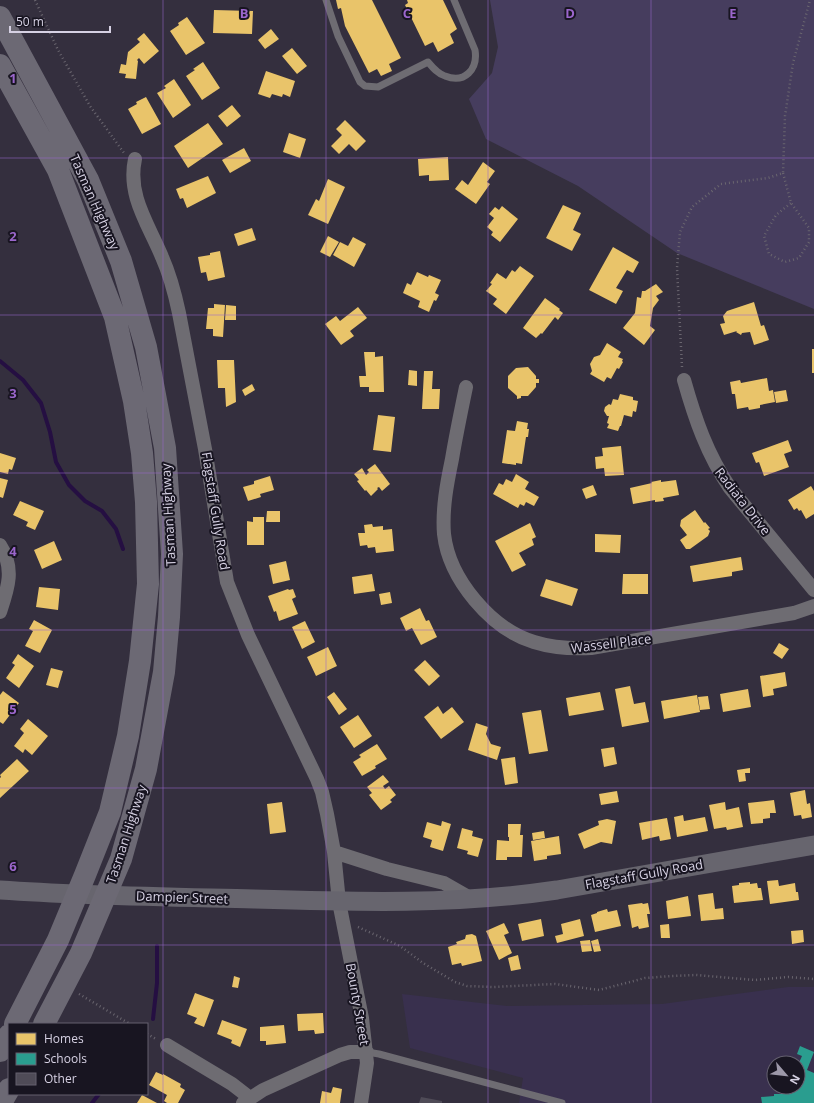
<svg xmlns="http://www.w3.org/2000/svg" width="814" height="1103" viewBox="0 0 814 1103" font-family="'Open Sans',sans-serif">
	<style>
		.built { fill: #39304e; fill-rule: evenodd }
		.green { fill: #463d5e }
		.homes { fill: #e9c46a }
		.schools { fill: #2a9d8f }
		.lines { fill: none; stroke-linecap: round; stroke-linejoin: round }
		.stream { stroke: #250f42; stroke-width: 4 }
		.building { fill: #4f4b57 }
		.path { stroke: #6a666f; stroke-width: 2.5; stroke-dasharray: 1 3; stroke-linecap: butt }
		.lane { stroke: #6e6c72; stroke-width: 7 }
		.street { stroke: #6e6c72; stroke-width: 14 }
		.secondary { stroke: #67656e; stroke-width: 19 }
		.highway { stroke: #6c6974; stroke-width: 22 }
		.grid { fill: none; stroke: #9b66cc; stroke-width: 1; stroke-opacity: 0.55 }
		.labels { text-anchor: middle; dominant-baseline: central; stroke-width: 4; stroke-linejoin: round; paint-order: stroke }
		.street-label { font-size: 13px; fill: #d6d1e3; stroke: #181521 }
		.grid-label { font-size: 13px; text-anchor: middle; font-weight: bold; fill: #9b66cc; stroke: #181521; stroke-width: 4; stroke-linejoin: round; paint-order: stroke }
	</style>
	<rect width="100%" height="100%" fill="#342f3e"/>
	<path class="built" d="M 788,987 L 814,987 L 814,1103 L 519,1103 L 523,1078 L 410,1048 L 402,994 L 507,1006 L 662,1004 ZM 774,1063 L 798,1063 L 798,1087 L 774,1087 Z"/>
	<path class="green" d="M 490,0 L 814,0 L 814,309 L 677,253 L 578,186 L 486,139 L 469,99 L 492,73 L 498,47 Z"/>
	<path class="homes" d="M 336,0 L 372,0 L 401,58 L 389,64 L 392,71 L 381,76 L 377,69 L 369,73 L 345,26 L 341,8 L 338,9 Z
		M 407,0 L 443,0 L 457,29 L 450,34 L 454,43 L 438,52 L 433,42 L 425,46 L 405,5 L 408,3 Z
		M 214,10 L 253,11 L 252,34 L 213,33 Z
		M 187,17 L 205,43 L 186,55 L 170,31 L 179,25 L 178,23 Z
		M 271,29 L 279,39 L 265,49 L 258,40 Z
		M 144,33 L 159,51 L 144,64 L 139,58 L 137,60 L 138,61 L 136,79 L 125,78 L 126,74 L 119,73 L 121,64 L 126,65 L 128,52 L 140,42 L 137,39 Z
		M 292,48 L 307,66 L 297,74 L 282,56 Z
		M 203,62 L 220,88 L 202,100 L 186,76 L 195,70 L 193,69 Z
		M 266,71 L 295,81 L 290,97 L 283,94 L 282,97 L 272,94 L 270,98 L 258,94 Z
		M 174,79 L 191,105 L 173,118 L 157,93 L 166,88 L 164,86 Z
		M 146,97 L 161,124 L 142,134 L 128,109 L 137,104 L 136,102 Z
		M 232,105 L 241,116 L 227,127 L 218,116 Z
		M 345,120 L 366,141 L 356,151 L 349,144 L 339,154 L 331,146 L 342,135 L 336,129 Z
		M 208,123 L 223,144 L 188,168 L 174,146 Z
		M 289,133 L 306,139 L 300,158 L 283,152 Z
		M 244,148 L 251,161 L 230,173 L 222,160 Z
		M 448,157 L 449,180 L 429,181 L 429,175 L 419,176 L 418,159 Z
		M 483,162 L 495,171 L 487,182 L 490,184 L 476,204 L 455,189 L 462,180 L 468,185 Z
		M 208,176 L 216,193 L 187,208 L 183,198 L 180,199 L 176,189 Z
		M 328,179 L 345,187 L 328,224 L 308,215 L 316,199 L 319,201 Z
		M 563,205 L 581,213 L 573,230 L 581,234 L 572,251 L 546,238 Z
		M 502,206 L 518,219 L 500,242 L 491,235 L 493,232 L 487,227 L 494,218 L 489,214 L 495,207 L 499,210 Z
		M 252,228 L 256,240 L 238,246 L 234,234 Z
		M 328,236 L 339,242 L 330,257 L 320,252 Z
		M 353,237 L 366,244 L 354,267 L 333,255 L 340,242 L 348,246 Z
		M 613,247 L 639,262 L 633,273 L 627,270 L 616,288 L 623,291 L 616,304 L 589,290 Z
		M 220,251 L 225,277 L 208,281 L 206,272 L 201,273 L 198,257 L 210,255 L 210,253 Z
		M 520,266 L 534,276 L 506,314 L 493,304 L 497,299 L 486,291 L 492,284 L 490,283 L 497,273 L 506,279 L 512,270 L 515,272 Z
		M 417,272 L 428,277 L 429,275 L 441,280 L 435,293 L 439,295 L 436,301 L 434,300 L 429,312 L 418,307 L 420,301 L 403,293 L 407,283 L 411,285 Z
		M 656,284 L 663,292 L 656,296 L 659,300 L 653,308 L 650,326 L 655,330 L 644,345 L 623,328 L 635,313 L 637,297 L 641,298 L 642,291 L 645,291 Z
		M 545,298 L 560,309 L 559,310 L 563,313 L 558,320 L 555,317 L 542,334 L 541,333 L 536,338 L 523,328 Z
		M 754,302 L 761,326 L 764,325 L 769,340 L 754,345 L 750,332 L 742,333 L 741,335 L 736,332 L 737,331 L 724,335 L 720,324 L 725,323 L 723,316 L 727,311 Z
		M 214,304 L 225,305 L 223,337 L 213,336 L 213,329 L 206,329 L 208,308 L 214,308 Z
		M 226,305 L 236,306 L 236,320 L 225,320 Z
		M 358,307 L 367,318 L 350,331 L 354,336 L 341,345 L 325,324 L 336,316 L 340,321 Z
		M 607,343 L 621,352 L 618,357 L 623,359 L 622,361 L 623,362 L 619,369 L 617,368 L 611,379 L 607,377 L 604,382 L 590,374 L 592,371 L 590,364 L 594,357 L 600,355 Z
		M 812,349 L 814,349 L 814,373 L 812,373 Z
		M 364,352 L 375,352 L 375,357 L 383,356 L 384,392 L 369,392 L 369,387 L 360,387 L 359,376 L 366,376 Z
		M 217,360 L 234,360 L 236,402 L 226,407 L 225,388 L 218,388 Z
		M 528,367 L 536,376 L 536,379 L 539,379 L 539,383 L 536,383 L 536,387 L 528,396 L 521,396 L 521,398 L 517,399 L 517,396 L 508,388 L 508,376 L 516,368 Z
		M 409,370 L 417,371 L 417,386 L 408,385 Z
		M 424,371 L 433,371 L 432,389 L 440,389 L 439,409 L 422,409 Z
		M 767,378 L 769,391 L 773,390 L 775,402 L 760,405 L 760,408 L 749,410 L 748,407 L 737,409 L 735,394 L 732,394 L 730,382 L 740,380 L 741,383 Z
		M 252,384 L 255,390 L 245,396 L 242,390 Z
		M 786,390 L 788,401 L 776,403 L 774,392 Z
		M 620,394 L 633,397 L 633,400 L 638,401 L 636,412 L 633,411 L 632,417 L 624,415 L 621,426 L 620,426 L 618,431 L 607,428 L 609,424 L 607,423 L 609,416 L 607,416 L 604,411 L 605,407 L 609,404 L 611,405 L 613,399 L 618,400 Z
		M 378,415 L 395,417 L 391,452 L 373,450 Z
		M 517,421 L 528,423 L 527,429 L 529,429 L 528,437 L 526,437 L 522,464 L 516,463 L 516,465 L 502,463 L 507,430 L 515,431 Z
		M 788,440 L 792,451 L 784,454 L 789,467 L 764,476 L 759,462 L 756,463 L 752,453 Z
		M 621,446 L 624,475 L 605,476 L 604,468 L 596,469 L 595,457 L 603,456 L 602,448 Z
		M 0,453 L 16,458 L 12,470 L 9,469 L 8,474 L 0,472 Z
		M 375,464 L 390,484 L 382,491 L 379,487 L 377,488 L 378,489 L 371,496 L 366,490 L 365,491 L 357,481 L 359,480 L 354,474 L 362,468 L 366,475 L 369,472 L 367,470 Z
		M 516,474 L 529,482 L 525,489 L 539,497 L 534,506 L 526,502 L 524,506 L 520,504 L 518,508 L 493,494 L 499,483 L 503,485 L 506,479 L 512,482 Z
		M 270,476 L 274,490 L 260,494 L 261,497 L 248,501 L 243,487 L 254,484 L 254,481 Z
		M 0,478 L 8,480 L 3,498 L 0,497 Z
		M 661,480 L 661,482 L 676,480 L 679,495 L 663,498 L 664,501 L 655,502 L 655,500 L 633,504 L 630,488 L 652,483 L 651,482 Z
		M 593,485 L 597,495 L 586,499 L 582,489 Z
		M 811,486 L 814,491 L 814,514 L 806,519 L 801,510 L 799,511 L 797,508 L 794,510 L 788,500 Z
		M 20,501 L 44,511 L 35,530 L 26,526 L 28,522 L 13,515 Z
		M 695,510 L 704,523 L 705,522 L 710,528 L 708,529 L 710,531 L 708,536 L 690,549 L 686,549 L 680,540 L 687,535 L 680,526 L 681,520 Z
		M 267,511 L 280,511 L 280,522 L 266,522 Z
		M 253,517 L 264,517 L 264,545 L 247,545 L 247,521 L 253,522 Z
		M 530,523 L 536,537 L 532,539 L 534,545 L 519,553 L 526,565 L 512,572 L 495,541 Z
		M 372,524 L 373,527 L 383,526 L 383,530 L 392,529 L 394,551 L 376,553 L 375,547 L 368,548 L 367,545 L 360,546 L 358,533 L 365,533 L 364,525 Z
		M 595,534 L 621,535 L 620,553 L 595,552 Z
		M 54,541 L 62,560 L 42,569 L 34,550 Z
		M 741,557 L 743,570 L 732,572 L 732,576 L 693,582 L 690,566 Z
		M 286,561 L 290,580 L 273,584 L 269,565 Z
		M 372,574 L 375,591 L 354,594 L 352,577 Z
		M 623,574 L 648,574 L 648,594 L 622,594 Z
		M 546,579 L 578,589 L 572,606 L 540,596 Z
		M 39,587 L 60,589 L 58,610 L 36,607 Z
		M 288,589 L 289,590 L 293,589 L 296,597 L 292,599 L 298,614 L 279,621 L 276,611 L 274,612 L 268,596 Z
		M 390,592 L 392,603 L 381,605 L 379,594 Z
		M 420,608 L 426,621 L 429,620 L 437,637 L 421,645 L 412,628 L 406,631 L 400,618 Z
		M 34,620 L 52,630 L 40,653 L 25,646 L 33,631 L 29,629 Z
		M 305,621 L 315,642 L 302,649 L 292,627 Z
		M 779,643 L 789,649 L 782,659 L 773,653 Z
		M 328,647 L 337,666 L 316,676 L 307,657 Z
		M 18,654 L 34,666 L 19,688 L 6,678 L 15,665 L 12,663 Z
		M 425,660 L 440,676 L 429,686 L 414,670 Z
		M 51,668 L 63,671 L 58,688 L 46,685 Z
		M 785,672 L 787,686 L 773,689 L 774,695 L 763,697 L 760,676 Z
		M 630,686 L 634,704 L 645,702 L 649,722 L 622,727 L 615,689 Z
		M 748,689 L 751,707 L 723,712 L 720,694 Z
		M 3,691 L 19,703 L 3,724 L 0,722 L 0,695 Z
		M 334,692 L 347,709 L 339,715 L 327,697 Z
		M 600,692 L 604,710 L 569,716 L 566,698 Z
		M 697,695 L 700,712 L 664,719 L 661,701 Z
		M 708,696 L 710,709 L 700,710 L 698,697 Z
		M 438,706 L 443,714 L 452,707 L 464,722 L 441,739 L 424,717 Z
		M 541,710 L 548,751 L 529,754 L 522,713 Z
		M 358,715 L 372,736 L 354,748 L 340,727 Z
		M 28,719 L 48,736 L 32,755 L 25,749 L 23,753 L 14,746 L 24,733 L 20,729 Z
		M 476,723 L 488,727 L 486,734 L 491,744 L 501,747 L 497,760 L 468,750 Z
		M 377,744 L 387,759 L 375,766 L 376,768 L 362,776 L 353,762 L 361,757 L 359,755 Z
		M 614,747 L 617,764 L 604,767 L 601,749 Z
		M 515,757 L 518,783 L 505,785 L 501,759 Z
		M 17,759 L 29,771 L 0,798 L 0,778 L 1,777 L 0,775 Z
		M 750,768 L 750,773 L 745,773 L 746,781 L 739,782 L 737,770 Z
		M 383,775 L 389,782 L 383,786 L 385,789 L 389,786 L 396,795 L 390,800 L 392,802 L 381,810 L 369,795 L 372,793 L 367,787 Z
		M 805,790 L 807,804 L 810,803 L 812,817 L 802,819 L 801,815 L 794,816 L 790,793 Z
		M 617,791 L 619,802 L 601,805 L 599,794 Z
		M 774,800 L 776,813 L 770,813 L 770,818 L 763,819 L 763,823 L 751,824 L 748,803 Z
		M 282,802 L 286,832 L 270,834 L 267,804 Z
		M 725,802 L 726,810 L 739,807 L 743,827 L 727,830 L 726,827 L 714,829 L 709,805 Z
		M 683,815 L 684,821 L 705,817 L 708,831 L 677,837 L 674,817 Z
		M 667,818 L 671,839 L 660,841 L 659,836 L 642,840 L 639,823 Z
		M 607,819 L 616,821 L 612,844 L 601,842 L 584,849 L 578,834 L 599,825 L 598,821 Z
		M 442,821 L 451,824 L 443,851 L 430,847 L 432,840 L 423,837 L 427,822 L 441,826 Z
		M 508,824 L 521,824 L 520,835 L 523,835 L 522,857 L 507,857 L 507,860 L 496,860 L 497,840 L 509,841 L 509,837 L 508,837 Z
		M 462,828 L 473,831 L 472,836 L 483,839 L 478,857 L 467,854 L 468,851 L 457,848 Z
		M 544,831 L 545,838 L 533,840 L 532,833 Z
		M 559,836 L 561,854 L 547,856 L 547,859 L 534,861 L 531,841 Z
		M 778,880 L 779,886 L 795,883 L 796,892 L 798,892 L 799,900 L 770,904 L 767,881 Z
		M 750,882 L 750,884 L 757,883 L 758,888 L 761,888 L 763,900 L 734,903 L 732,886 L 739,885 L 739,883 Z
		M 713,893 L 715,909 L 723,908 L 724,919 L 701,921 L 698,895 Z
		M 688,896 L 691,916 L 668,919 L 666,901 Z
		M 642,903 L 643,904 L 648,903 L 650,914 L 647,914 L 649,927 L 639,929 L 638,926 L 632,928 L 628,905 Z
		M 607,909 L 608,912 L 617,910 L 621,926 L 595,932 L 591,915 L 597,913 L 597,912 Z
		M 541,919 L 544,936 L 522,941 L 518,924 Z
		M 580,919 L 584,936 L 557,943 L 555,936 L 563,934 L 561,924 Z
		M 504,923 L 509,933 L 504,935 L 512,953 L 499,960 L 486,931 Z
		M 669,924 L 670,938 L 661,938 L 660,925 Z
		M 803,930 L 804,942 L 792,944 L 791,931 Z
		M 472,934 L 476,936 L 482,961 L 462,966 L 461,963 L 452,965 L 448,947 L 457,944 L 456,942 L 465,939 L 466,935 Z
		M 598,939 L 601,951 L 594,952 L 591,941 Z
		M 590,940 L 592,951 L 582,952 L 580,941 Z
		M 518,955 L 521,969 L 511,971 L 508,958 Z
		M 234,976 L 240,978 L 238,988 L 232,987 Z
		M 195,993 L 214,1000 L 204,1027 L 194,1023 L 197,1018 L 187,1014 Z
		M 323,1013 L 324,1033 L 315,1034 L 314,1030 L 298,1031 L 297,1014 Z
		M 222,1020 L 247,1029 L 240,1047 L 231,1043 L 232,1040 L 217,1034 Z
		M 284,1025 L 286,1043 L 266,1045 L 266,1041 L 260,1041 L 260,1027 Z
		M 156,1072 L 163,1075 L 163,1074 L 181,1084 L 180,1087 L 185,1090 L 178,1103 L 167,1103 L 164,1101 L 167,1095 L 149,1085 Z
		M 333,1087 L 342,1089 L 340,1103 L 320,1103 L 322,1091 L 331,1093 Z
		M 142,1095 L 157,1103 L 137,1103 Z"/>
	<path class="schools" d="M 800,1046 L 814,1052 L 807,1070 L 814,1073 L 814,1103 L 762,1103 L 761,1097 L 774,1096 L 774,1094 L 786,1094 L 789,1087 L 798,1087 L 798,1065 L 802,1056 L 797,1054 Z"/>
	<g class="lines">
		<path class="stream" d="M 0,361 L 23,380 L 41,403 L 50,432 L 56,462 L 69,485 L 85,501 L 102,511 L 116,529 L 123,549
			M 153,1019 L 157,983 L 157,946
			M 92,1103 L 99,1094"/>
	</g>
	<path class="building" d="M 421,1097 L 442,1101 L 442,1103 L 419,1103 Z"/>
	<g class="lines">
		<path class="path" d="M 35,0 L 58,50 L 90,106 L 124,153
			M 783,173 L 791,203 L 809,228 L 809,242 L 799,258 L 785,262 L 769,254 L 764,236 L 776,215 L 791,203
			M 682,367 L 677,268 L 680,232 L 692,207 L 721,184 L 768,178 L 783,173 L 785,116 L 793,63 L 810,0
			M 358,927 L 400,946 L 423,963 L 455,982 L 467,986 L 493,987 L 555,984 L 599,990 L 645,978 L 672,976 L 696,975 L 755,980 L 788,977 L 814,979
			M 79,994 L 130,1024
			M 147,1034 L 156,1039"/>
		<path class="lane" d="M 326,0 L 338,36 L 360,82 L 365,86 L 378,87 L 428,62 C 433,68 438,74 445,76 C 465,84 478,69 475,50 L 454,0
			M 367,1052 L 379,1054 L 562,1103"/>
		<path class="street" d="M 135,159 C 127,196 149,225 162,257 C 170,275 175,294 179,313 L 205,449 L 227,582 L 248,635 L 317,779 L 322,792 L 327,814 L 334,852 L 339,902 L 362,1018 L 367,1063 L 361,1103
			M 684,380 C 695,419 707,454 730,488 L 814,590
			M 466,387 C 461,411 456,435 452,459 C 447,483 442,509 444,534 C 449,579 491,629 534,642 C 553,648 571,649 591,648 L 794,613 L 814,606
			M 0,545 C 15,568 8,588 0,612
			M 334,852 L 387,869 L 444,883 L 472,899
			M 167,1045 L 232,1084 L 250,1098
			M 243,1103 L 263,1090 L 340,1055 L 350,1052 L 367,1052"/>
		<path class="secondary" d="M 0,890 C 85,896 170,897 254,899 C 355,902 457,905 557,890 L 814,845"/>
		<path class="highway" d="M 0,17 L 88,180 L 121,261 L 146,347 L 165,448 L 172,554 L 169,617 L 164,672 L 146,769 L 121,859 L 81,953 L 44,1024
			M 0,65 L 58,170 L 115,317 L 134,401 L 142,453 L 146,502 L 148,584 L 140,661 L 128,736 L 110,812 L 85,875 L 58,940 L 15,1024
			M 0,1051 L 9,1035
			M 1,1103 L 9,1089"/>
	</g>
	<path class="grid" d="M 163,0 L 163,1103M 326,0 L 326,1103M 488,0 L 488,1103M 651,0 L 651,1103M 0,158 L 814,158M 0,315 L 814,315M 0,473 L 814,473M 0,630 L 814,630M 0,788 L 814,788M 0,945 L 814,945"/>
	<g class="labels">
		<g class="street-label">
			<text transform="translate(95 202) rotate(66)">Tasman Highway</text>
			<text transform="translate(743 501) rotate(52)">Radiata Drive</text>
			<text transform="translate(216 511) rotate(81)">Flagstaff Gully Road</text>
			<text transform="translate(168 515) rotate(-93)">Tasman Highway</text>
			<text transform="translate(611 643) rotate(-7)">Wassell Place</text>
			<text transform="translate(126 834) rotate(-72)">Tasman Highway</text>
			<text transform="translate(644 874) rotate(-10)">Flagstaff Gully Road</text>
			<text transform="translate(182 897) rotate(2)">Dampier Street</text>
			<text transform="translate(358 1004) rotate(80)">Bounty Street</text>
		</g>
	</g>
	<g class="grid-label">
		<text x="244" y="18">B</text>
		<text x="407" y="18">C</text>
		<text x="570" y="18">D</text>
		<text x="733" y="18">E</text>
		<text x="13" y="83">1</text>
		<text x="13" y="241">2</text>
		<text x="13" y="398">3</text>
		<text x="13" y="556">4</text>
		<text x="13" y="714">5</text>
		<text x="13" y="871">6</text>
	</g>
	<rect x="8" y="1023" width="140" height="72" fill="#181521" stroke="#64606f"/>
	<rect x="16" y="1033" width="20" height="12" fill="#e9c46a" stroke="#64606f"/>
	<text x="44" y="1043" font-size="12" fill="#d6d1e3">Homes</text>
	<rect x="16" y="1053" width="20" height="12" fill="#2a9d8f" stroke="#64606f"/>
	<text x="44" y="1063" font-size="12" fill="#d6d1e3">Schools</text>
	<rect x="16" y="1073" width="20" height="12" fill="#4f4b57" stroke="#64606f"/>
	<text x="44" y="1083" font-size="12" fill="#d6d1e3">Other</text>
	<g transform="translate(786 1075) rotate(118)"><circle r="19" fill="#181521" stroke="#64606f"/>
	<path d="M0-3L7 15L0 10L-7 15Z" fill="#9d98a9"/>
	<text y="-6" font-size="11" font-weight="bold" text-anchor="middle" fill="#d6d1e3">N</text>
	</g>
	<path d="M10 26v6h100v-6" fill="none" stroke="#d6d1e3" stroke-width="2"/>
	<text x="16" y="26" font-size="12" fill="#d6d1e3" stroke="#181521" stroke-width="3" paint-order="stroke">50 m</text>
</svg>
